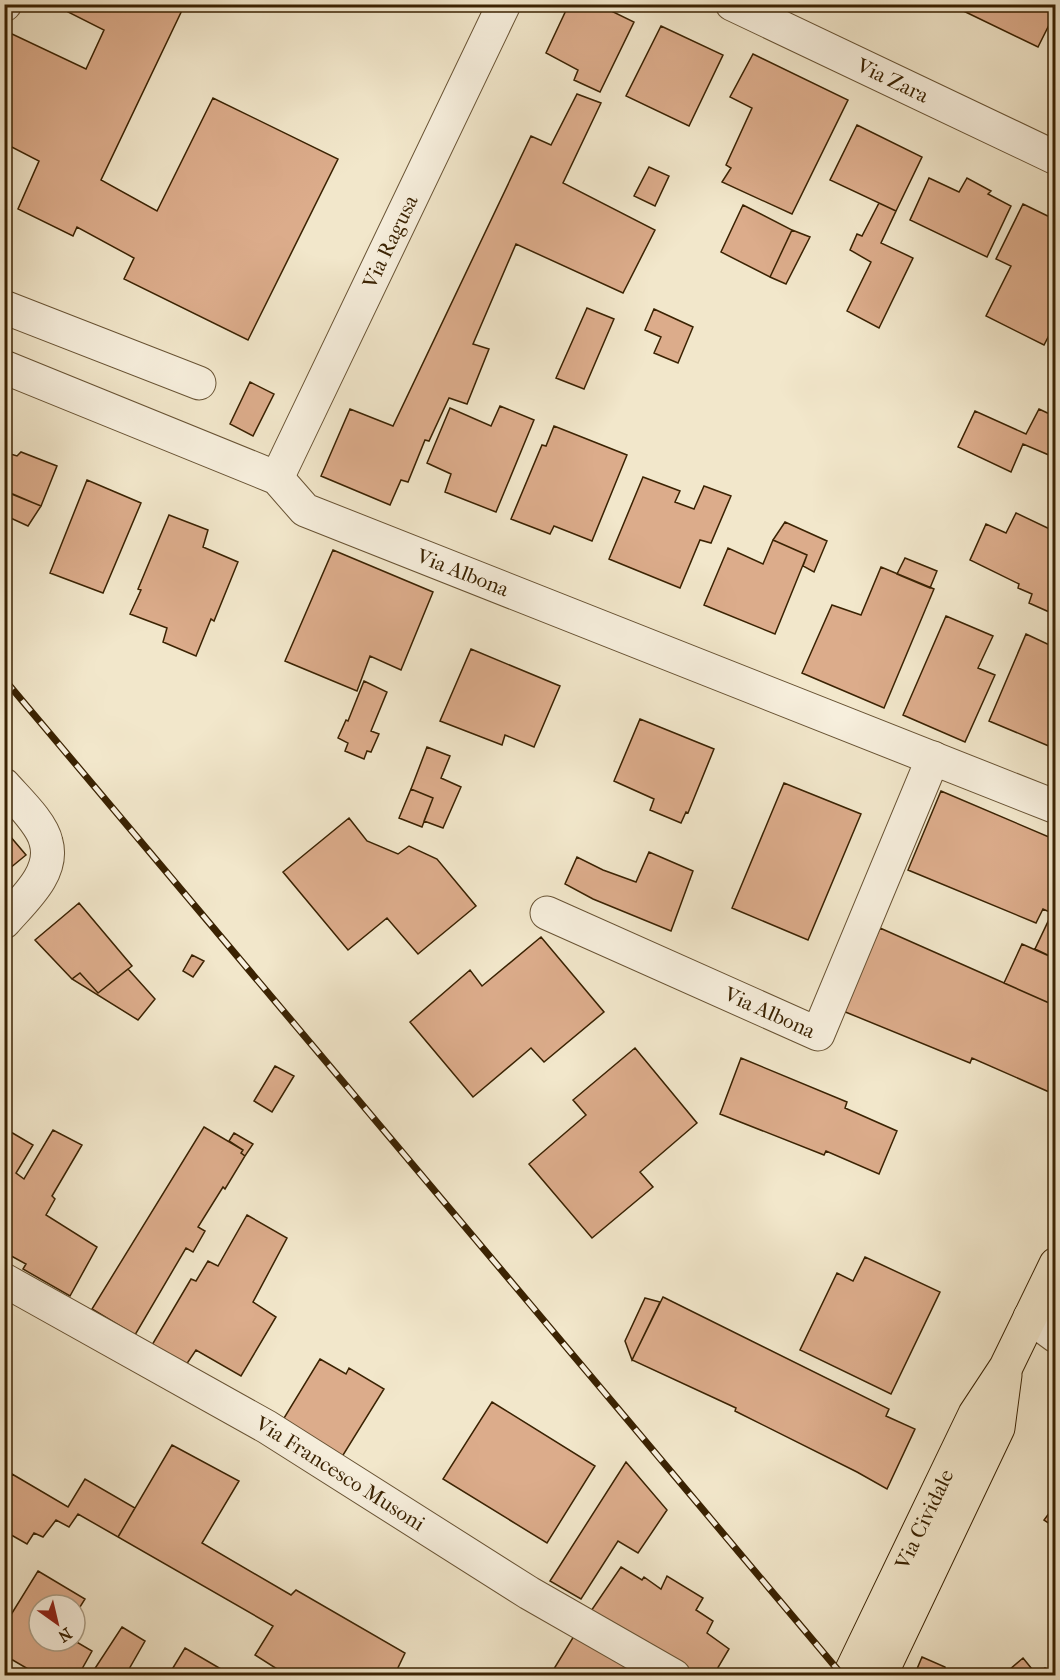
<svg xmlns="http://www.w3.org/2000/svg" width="1060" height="1680" viewBox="0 0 1060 1680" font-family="'IM FELL French Canon',serif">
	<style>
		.building { fill: #dcac8b; stroke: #3a2202; stroke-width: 1.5 }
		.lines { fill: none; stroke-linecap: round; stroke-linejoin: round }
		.minor-casing { stroke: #685334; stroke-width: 35 }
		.major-casing { stroke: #3a2202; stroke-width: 35 }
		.minor { stroke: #f7efdd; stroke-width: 33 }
		.major { stroke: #f2e7cb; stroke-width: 33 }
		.rail-casing { stroke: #3a2202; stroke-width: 7 }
		.rail { stroke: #f7efdd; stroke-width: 4.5; stroke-dasharray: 14; stroke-linecap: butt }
		.labels { text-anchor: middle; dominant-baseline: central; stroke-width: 4.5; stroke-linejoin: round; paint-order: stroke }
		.street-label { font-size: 21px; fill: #3a2202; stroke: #f7efdd }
	</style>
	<rect width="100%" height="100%" fill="#f2e7cb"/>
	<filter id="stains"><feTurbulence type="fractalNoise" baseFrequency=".00333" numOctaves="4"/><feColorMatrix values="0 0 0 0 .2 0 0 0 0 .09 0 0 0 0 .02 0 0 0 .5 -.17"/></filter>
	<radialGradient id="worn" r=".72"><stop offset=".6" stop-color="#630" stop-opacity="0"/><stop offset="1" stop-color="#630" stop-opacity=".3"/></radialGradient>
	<path class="building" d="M 72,4 L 185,4 L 101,180 L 157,211 L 213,98 L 338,159 L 248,340 L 124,279 L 134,258 L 77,227 L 73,236 L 18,209 L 39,161 L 4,143 L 4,45 L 10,33 L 86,69 L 104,30 L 68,12 Z
		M 569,4 L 597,4 L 634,22 L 600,92 L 574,80 L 578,70 L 546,53 Z
		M 949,4 L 1056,4 L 1056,11 L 1038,47 Z
		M 661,26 L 723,55 L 689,126 L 626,96 Z
		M 753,54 L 848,100 L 792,214 L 722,182 L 731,168 L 726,165 L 752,108 L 730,97 Z
		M 577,94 L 601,103 L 563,183 L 655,230 L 623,293 L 516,244 L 473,344 L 489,349 L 467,404 L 449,398 L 429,441 L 425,440 L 408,482 L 401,480 L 390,505 L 321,476 L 350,409 L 393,426 L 531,136 L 551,145 Z
		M 857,125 L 922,157 L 896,211 L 830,180 Z
		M 649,167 L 669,176 L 655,206 L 634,196 Z
		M 929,178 L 959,192 L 967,178 L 991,191 L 988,194 L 1011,206 L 987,257 L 910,220 Z
		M 879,203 L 896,211 L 881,243 L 913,258 L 879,328 L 847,311 L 871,262 L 850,250 L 857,234 L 862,236 Z
		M 1023,204 L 1056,220 L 1056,322 L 1044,345 L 986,316 L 1011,266 L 996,259 Z
		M 743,205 L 792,230 L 770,277 L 721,252 Z
		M 792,230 L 810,237 L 786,284 L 770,277 Z
		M 587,308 L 614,319 L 584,389 L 556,378 Z
		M 654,309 L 693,327 L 678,363 L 654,353 L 661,337 L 645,330 Z
		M 250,382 L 274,394 L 253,436 L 230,424 Z
		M 500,406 L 534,420 L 496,512 L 445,492 L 451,474 L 427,463 L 450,408 L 491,426 Z
		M 1039,409 L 1056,417 L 1056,458 L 1023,444 L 1011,472 L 958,447 L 975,411 L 1026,434 Z
		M 554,426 L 627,455 L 592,541 L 554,526 L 550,534 L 511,519 L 542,445 L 546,446 Z
		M 4,452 L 17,456 L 21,452 L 57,466 L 41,506 L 4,491 Z
		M 643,477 L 680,491 L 675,502 L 694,509 L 704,486 L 731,496 L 711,543 L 700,540 L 680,588 L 609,559 Z
		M 87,480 L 141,503 L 103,593 L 50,573 Z
		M 8,492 L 41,506 L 28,526 L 4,515 L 4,501 Z
		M 1016,513 L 1056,532 L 1056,615 L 1029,603 L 1032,594 L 1018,588 L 1019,584 L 970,560 L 986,524 L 1006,533 Z
		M 169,515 L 208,530 L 203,547 L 238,562 L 214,621 L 211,619 L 196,656 L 163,642 L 167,628 L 130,614 L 141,590 L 138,589 Z
		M 785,522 L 827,541 L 814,572 L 803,566 L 807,555 L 773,540 Z
		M 773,540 L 807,555 L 775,634 L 704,605 L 728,548 L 763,564 Z
		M 333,550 L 433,592 L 401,670 L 370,656 L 357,691 L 285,661 Z
		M 905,558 L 937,571 L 930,588 L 897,574 Z
		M 881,567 L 934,589 L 884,708 L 802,673 L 832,605 L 861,615 Z
		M 946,616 L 993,636 L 978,668 L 995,675 L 965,742 L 903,715 Z
		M 1026,634 L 1056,648 L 1056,749 L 989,721 Z
		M 471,649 L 560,686 L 534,747 L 505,735 L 502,745 L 440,721 Z
		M 364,681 L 387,692 L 371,731 L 379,734 L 371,752 L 367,751 L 364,759 L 345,751 L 348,743 L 338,738 L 346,720 L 348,721 Z
		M 640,719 L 714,749 L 688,813 L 686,812 L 681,823 L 650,810 L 654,799 L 614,781 Z
		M 427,747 L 450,756 L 441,778 L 461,787 L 443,828 L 424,821 L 433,798 L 411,789 Z
		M 784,783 L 861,814 L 808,940 L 732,908 Z
		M 411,789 L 433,798 L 422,827 L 399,818 Z
		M 941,791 L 1056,840 L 1056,959 L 1035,949 L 1052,913 L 1043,909 L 1036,923 L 908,870 Z
		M 349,818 L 367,841 L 398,854 L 409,846 L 437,859 L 476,906 L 418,954 L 387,918 L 348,950 L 283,872 Z
		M 4,829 L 26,855 L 4,873 Z
		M 649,852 L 693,871 L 671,931 L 593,899 L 565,884 L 577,857 L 603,870 L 636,882 Z
		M 79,903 L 132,966 L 98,993 L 80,973 L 72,979 L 35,940 Z
		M 880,928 L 1056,1006 L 1056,1095 L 972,1058 L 970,1063 L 843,1011 Z
		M 541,937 L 604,1012 L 544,1062 L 531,1048 L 473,1097 L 410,1022 L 470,970 L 482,986 Z
		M 1022,944 L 1056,959 L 1056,1006 L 1004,983 Z
		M 192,955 L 204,961 L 193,977 L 183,971 Z
		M 128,969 L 155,999 L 138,1020 L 72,979 L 80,973 L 98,993 Z
		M 635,1048 L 697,1123 L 640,1172 L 653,1187 L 592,1238 L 529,1164 L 586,1115 L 573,1100 Z
		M 741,1058 L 847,1102 L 845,1108 L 897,1131 L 879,1174 L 826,1151 L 824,1155 L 720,1114 Z
		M 275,1066 L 294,1076 L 272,1112 L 254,1101 Z
		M 204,1127 L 243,1150 L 241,1153 L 245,1156 L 225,1189 L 223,1187 L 198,1227 L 205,1231 L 193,1252 L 186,1248 L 135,1335 L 92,1309 Z
		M 4,1128 L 33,1145 L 16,1173 L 24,1179 L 53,1130 L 82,1145 L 52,1196 L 55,1199 L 46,1215 L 97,1247 L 70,1296 L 23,1269 L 26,1264 L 4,1252 Z
		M 234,1133 L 253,1144 L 245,1156 L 241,1153 L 243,1150 L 229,1141 Z
		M 247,1215 L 287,1238 L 253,1302 L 276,1317 L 241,1376 L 196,1350 L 186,1365 L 152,1345 L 191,1279 L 196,1281 L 208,1261 L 218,1266 Z
		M 865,1257 L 940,1292 L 891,1394 L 800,1350 L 837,1273 L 853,1281 Z
		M 663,1297 L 889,1409 L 886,1416 L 915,1429 L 887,1489 L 857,1472 L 735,1411 L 736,1408 L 632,1360 Z
		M 645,1298 L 660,1302 L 632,1360 L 625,1341 Z
		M 320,1359 L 346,1374 L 349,1368 L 384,1389 L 340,1460 L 281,1423 Z
		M 492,1402 L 595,1466 L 547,1543 L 443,1479 Z
		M 172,1445 L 239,1481 L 202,1543 L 291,1595 L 296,1590 L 405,1653 L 394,1676 L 288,1676 L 255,1655 L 273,1626 L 118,1537 Z
		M 626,1462 L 667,1510 L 638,1553 L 618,1541 L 581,1599 L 550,1581 Z
		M 12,1474 L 68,1507 L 85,1479 L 135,1508 L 118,1537 L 78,1514 L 69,1527 L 56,1520 L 43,1537 L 34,1533 L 27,1544 L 6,1532 L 4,1534 L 4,1486 Z
		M 1056,1504 L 1056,1528 L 1044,1520 Z
		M 621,1567 L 642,1580 L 644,1577 L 661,1589 L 667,1576 L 703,1598 L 696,1610 L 713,1621 L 707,1633 L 729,1649 L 713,1676 L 697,1676 L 591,1611 Z
		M 38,1571 L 85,1599 L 75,1615 L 75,1605 L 39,1605 L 39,1641 L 75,1641 L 92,1651 L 78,1676 L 40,1676 L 4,1655 L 4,1626 Z
		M 122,1627 L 145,1641 L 125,1676 L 90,1676 Z
		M 577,1631 L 652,1676 L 558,1676 L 552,1672 Z
		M 185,1648 L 233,1676 L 168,1676 Z
		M 922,1657 L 945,1667 L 946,1676 L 914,1676 Z
		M 1023,1658 L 1036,1674 L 1045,1668 L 1050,1676 L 1002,1676 Z"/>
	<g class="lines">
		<defs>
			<g id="minor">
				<path id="s1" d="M 732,4 L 1056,158"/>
				<path d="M 4,5 L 5,4"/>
				<path d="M 4,307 L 199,383"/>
				<path id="s2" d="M 4,367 L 277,478 L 305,510 L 1056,807"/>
				<path id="s3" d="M 277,478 L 504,4"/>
				<path d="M 4,785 C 17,800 42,823 46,842 C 55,873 23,900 4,922"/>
				<path id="s4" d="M 547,913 L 818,1034 L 933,758"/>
				<path id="s5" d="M 4,1280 L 267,1427 L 529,1593 L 674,1676"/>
				<path d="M 1030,1317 L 1056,1336"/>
			</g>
			<g id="major">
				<path id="s6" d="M 849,1676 L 975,1414 L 1006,1367 L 1056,1264"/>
				<path d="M 880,1676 L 998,1428 L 1005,1375"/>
			</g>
		</defs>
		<use href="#minor" class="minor-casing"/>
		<use href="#major" class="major-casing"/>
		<use href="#minor" class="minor"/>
		<use href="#major" class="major"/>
		<defs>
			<path id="rail" d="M 4,679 L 843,1676"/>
		</defs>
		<use href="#rail" class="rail-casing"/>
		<use href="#rail" class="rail"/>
	</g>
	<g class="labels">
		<g class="street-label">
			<text stroke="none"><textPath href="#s1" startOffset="178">Via Zara</textPath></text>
			<text stroke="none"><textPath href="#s3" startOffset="262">Via Ragusa</textPath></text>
			<text stroke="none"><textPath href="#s2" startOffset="507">Via Albona</textPath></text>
			<text stroke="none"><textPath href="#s4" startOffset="244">Via Albona</textPath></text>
			<text stroke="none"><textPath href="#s5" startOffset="388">Via Francesco Musoni</textPath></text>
			<text stroke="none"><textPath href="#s6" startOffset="174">Via Cividale</textPath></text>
		</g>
	</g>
	<rect width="1060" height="1680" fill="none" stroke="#f2e7cb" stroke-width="24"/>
	<rect x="6" y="6" width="1048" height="1668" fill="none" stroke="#3a2202" stroke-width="3"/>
	<rect x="12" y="12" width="1036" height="1656" fill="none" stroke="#3a2202" stroke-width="1.5"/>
	<g transform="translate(57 1623) rotate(146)"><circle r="28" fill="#f7efdd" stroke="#ab9d85" stroke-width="1.5"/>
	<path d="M0-4.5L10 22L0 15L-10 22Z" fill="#8f2418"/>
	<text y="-9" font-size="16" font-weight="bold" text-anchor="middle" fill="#3a2202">N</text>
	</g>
	<rect width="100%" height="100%" filter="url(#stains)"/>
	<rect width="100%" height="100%" fill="url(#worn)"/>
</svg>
